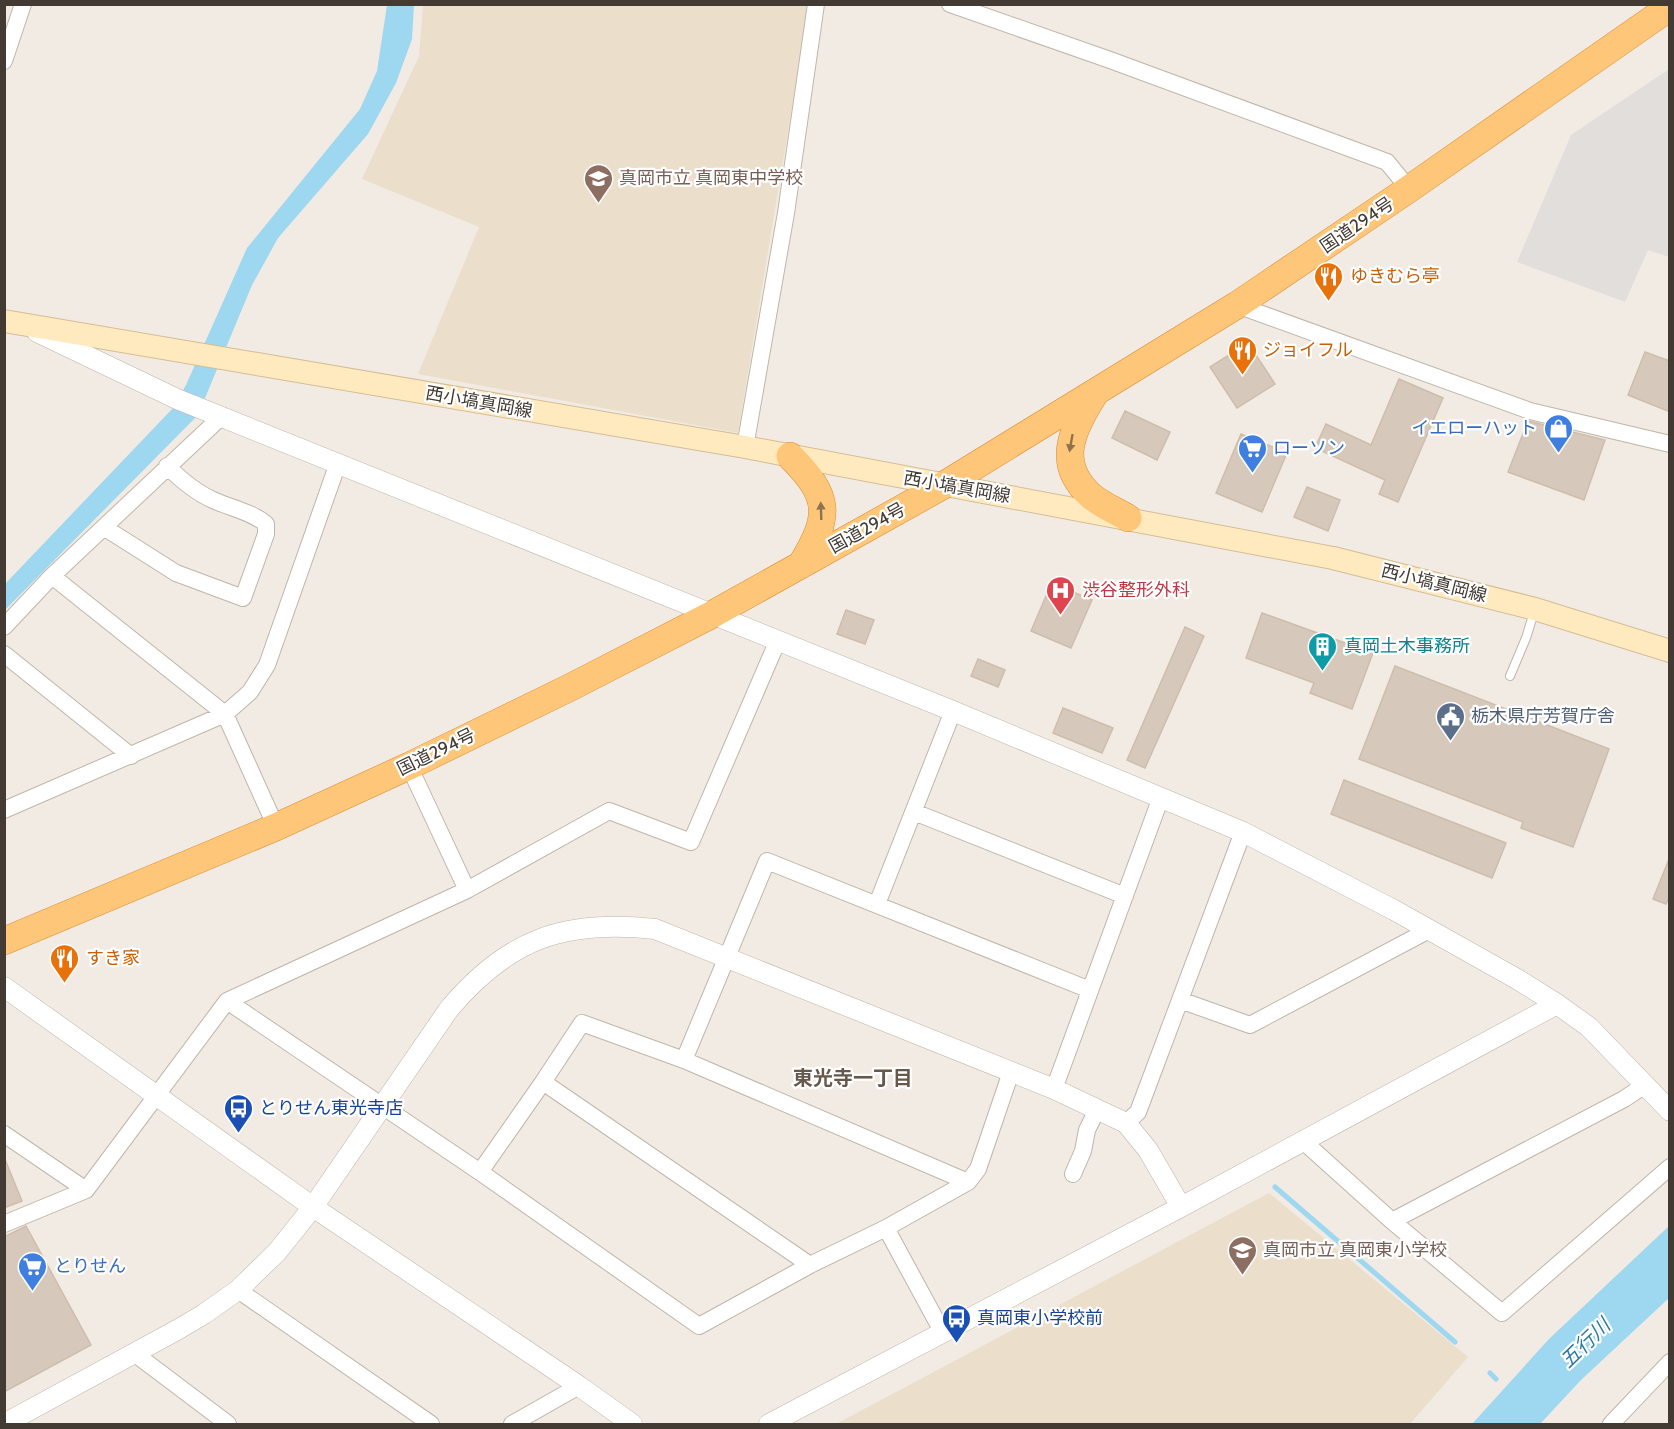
<svg xmlns="http://www.w3.org/2000/svg" width="1674" height="1429" viewBox="0 0 1674 1429" font-family="Cabin,'Noto Sans JP',sans-serif">
	<style>
		.education { fill: #ebdfcc }
		.parking { fill: #e2dedb }
		.water { fill: #9dd7f0 }
		.lines { fill: none; stroke-linecap: round; stroke-linejoin: round }
		.stream { stroke: #9dd7f0; stroke-width: 5 }
		.building { fill: #d6c9bb; stroke: #cebdab; stroke-width: 1.5 }
		.service-casing { stroke: #c0b5a8; stroke-width: 10 }
		.minor-casing { stroke: #c0b5a8; stroke-width: 18 }
		.tertiary-casing { stroke: #c0b5a8; stroke-width: 21 }
		.secondary-casing { stroke: #d5bd94; stroke-width: 24 }
		.trunk-casing { stroke: #dd8c31; stroke-width: 28 }
		.service { stroke: #fff; stroke-width: 8 }
		.minor { stroke: #fff; stroke-width: 16 }
		.tertiary { stroke: #fff; stroke-width: 20 }
		.secondary { stroke: #ffe9bf; stroke-width: 22 }
		.trunk { stroke: #fec678; stroke-width: 27 }
		.oneway { fill: #8e734f }
		.labels { text-anchor: middle; dominant-baseline: central; stroke-width: 4.5; stroke-linejoin: round; paint-order: stroke }
		.education-label { font-size: 18px; fill: #785e54; stroke: #fff; text-anchor: start }
		.street-label { font-size: 18px; fill: #433b33; stroke: #fff }
		.food-label { font-size: 18px; fill: #c56008; stroke: #fff; text-anchor: start }
		.shop-label { font-size: 18px; fill: #366cbe; stroke: #fff; text-anchor: start }
		.health-label { font-size: 18px; fill: #be3a42; stroke: #fff; text-anchor: start }
		.culture-label { font-size: 18px; fill: #0d838f; stroke: #fff; text-anchor: start }
		.service-label { font-size: 18px; fill: #4e5e75; stroke: #fff; text-anchor: start }
		.transit-label { font-size: 18px; fill: #164399; stroke: #fff; text-anchor: start }
		.neighbourhood-label { font-size: 20px; font-weight: bold; fill: #66584a; stroke: #fff }
		.water-label { font-size: 20px; font-style: italic; fill: #2a799e; stroke: #fff }
	</style>
	<rect width="100%" height="100%" fill="#f1ebe3"/>
	<path class="education" d="M 423,5 L 809,5 L 738,433 L 418,374 L 479,227 L 362,179 L 419,56 Z
		M 1269,1193 L 1468,1357 L 1410,1424 L 836,1424 Z"/>
	<path class="parking" d="M 1669,69 L 1669,257 L 1648,250 L 1625,302 L 1517,262 L 1571,135 Z"/>
	<path class="water" d="M 387,5 L 414,5 L 412,39 L 396,83 L 368,134 L 278,238 L 252,285 L 198,415 L 5,610 L 5,584 L 174,407 L 186,385 L 247,248 L 360,109 L 377,71 Z
		M 1669,1226 L 1669,1298 L 1581,1380 L 1540,1424 L 1472,1424 L 1549,1339 Z"/>
	<g class="lines">
		<path class="stream" d="M 1275,1187 L 1455,1342
			M 1490,1373 L 1496,1379"/>
	</g>
	<path class="building" d="M 1248,343 L 1275,384 L 1237,408 L 1210,367 Z
		M 1645,352 L 1670,361 L 1670,412 L 1628,395 Z
		M 1399,379 L 1443,398 L 1398,502 L 1379,494 L 1385,480 L 1315,448 L 1326,424 L 1371,445 Z
		M 1125,411 L 1170,432 L 1157,460 L 1112,438 Z
		M 1528,421 L 1605,440 L 1584,500 L 1508,472 Z
		M 1241,434 L 1287,453 L 1262,512 L 1216,493 Z
		M 1307,487 L 1340,500 L 1328,531 L 1294,517 Z
		M 1059,586 L 1092,600 L 1071,648 L 1031,631 L 1046,596 L 1053,599 Z
		M 846,610 L 874,620 L 865,644 L 837,634 Z
		M 1262,613 L 1373,653 L 1352,709 L 1310,693 L 1314,683 L 1246,658 Z
		M 1185,627 L 1204,636 L 1145,768 L 1127,760 Z
		M 978,659 L 1005,670 L 998,687 L 971,676 Z
		M 1395,666 L 1609,749 L 1573,847 L 1521,828 L 1523,822 L 1359,759 Z
		M 1063,708 L 1113,728 L 1102,753 L 1053,733 Z
		M 1344,780 L 1506,843 L 1492,878 L 1331,814 Z
		M 1669,859 L 1670,896 L 1666,904 L 1653,899 Z
		M 4,1157 L 22,1201 L 4,1208 Z
		M 26,1226 L 91,1345 L 4,1392 L 4,1237 Z"/>
	<g class="lines">
		<defs>
			<path id="service" d="M 1510,676 L 1526,638 L 1535,609"/>
			<path id="minor" d="M 950,4 L 1110,60 L 1387,162 L 1409,189
				M 4,61 L 23,4
				M 1237,305 L 1530,411 L 1670,444
				M 745,447 L 786,213 L 816,4
				M 105,528 L 176,573 L 243,598 L 266,534 L 266,524 C 252,512 231,508 213,500 C 195,492 181,480 167,466
				M 52,576 L 225,714 L 276,827
				M 4,627 L 52,576 L 221,417
				M 4,654 L 131,756
				M 409,766 L 467,890
				M 4,810 L 225,714 L 250,692 L 267,665 L 338,463
				M 914,812 L 1125,896
				M 877,904 L 953,711
				M 1180,1000 L 1250,1025 L 1429,930
				M 227,1001 L 480,1172 L 699,1326 L 810,1265 L 886,1228 L 968,1182 L 978,1169 L 1011,1072
				M 684,1060 L 767,861 L 1090,990
				M 543,1082 L 810,1265
				M 1054,1089 L 1161,797
				M 1126,1123 L 1138,1112 L 1243,832
				M 4,1134 L 86,1190
				M 1303,1141 L 1392,1221 L 1502,1313 L 1670,1167
				M 480,1172 L 543,1082 L 582,1023 L 684,1060 L 968,1182
				M 1073,1174 L 1083,1151 L 1087,1130 L 1097,1110
				M 1392,1221 L 1624,1099 L 1645,1085
				M 4,1224 L 86,1190 L 227,1001 L 467,890 L 609,811 L 691,842 L 778,640
				M 886,1228 L 943,1333
				M 238,1290 L 431,1424
				M 134,1353 L 228,1424
				M 512,1424 L 579,1386
				M 1611,1424 L 1670,1362"/>
			<path id="tertiary" d="M 37,332 L 177,399 L 953,711 L 1243,832 L 1394,910 L 1517,979 L 1557,1004 L 1589,1027 L 1670,1111
				M 4,987 L 313,1207 L 579,1386 L 632,1424
				M 4,1424 L 177,1330 L 204,1314 L 238,1290 L 277,1252 L 313,1207 L 449,1009 C 508,939 564,919 655,929 L 1054,1089 L 1126,1123 L 1148,1150 L 1181,1207
				M 769,1424 L 1181,1207 L 1557,1004"/>
			<path id="secondary" d="M 4,321 L 745,447 L 1333,558 L 1535,609 L 1670,651"/>
			<path id="trunk" d="M 1094,395 C 1073,429 1054,463 1091,496 C 1102,505 1116,511 1128,518
				M 790,456 C 831,497 831,516 801,565
				M 4,941 L 276,827 L 409,766 L 571,687 L 713,614 L 944,485 L 1237,305 L 1409,189 L 1670,7"/>
		</defs>
		<use href="#service" class="service-casing"/>
		<use href="#minor" class="minor-casing"/>
		<use href="#tertiary" class="tertiary-casing"/>
		<use href="#secondary" class="secondary-casing"/>
		<use href="#trunk" class="trunk-casing"/>
		<use href="#service" class="service"/>
		<use href="#minor" class="minor"/>
		<use href="#tertiary" class="tertiary"/>
		<use href="#secondary" class="secondary"/>
		<use href="#trunk" class="trunk"/>
	</g>
	<defs><path id="oneway-solid" d="M-6-.8H1V-3.2L6.5 0L1 3.2V.8H-6Z" transform="scale(1.5)"/></defs>
	<g class="oneway">
		<use href="#oneway-solid" transform="translate(1071 443) rotate(100)"/>
		<use href="#oneway-solid" transform="translate(821 511) rotate(-92)"/>
	</g>
	<defs>
		<symbol id="school-pin" viewBox="-11 -11 22 30"><path d="M0 17L-7.5 6A9.5 9.5 0 1 1 7.5 6Z" fill="#8d6e63" stroke="#fff"/><path d="M0-5L7-2L0 1L-7-2ZM-4 1L0 2.5L4 1V4Q0 6-4 4Z" fill="#fff"/></symbol>
		<symbol id="restaurant-pin" viewBox="-11 -11 22 30"><path d="M0 17L-7.5 6A9.5 9.5 0 1 1 7.5 6Z" fill="#e8710a" stroke="#fff"/><path d="M-5-6h1v4h1v-4h1v4h1v-4h1v5L-1.5 .5V6h-2V.5L-5-1ZM5-6V6H3V1.5H1.5Q1.5-4 5-6Z" fill="#fff"/></symbol>
		<symbol id="shop-pin" viewBox="-11 -11 22 30"><path d="M0 17L-7.5 6A9.5 9.5 0 1 1 7.5 6Z" fill="#3f7fe0" stroke="#fff"/><path d="M-5-2.5h2.3a2.7 3.5 0 0 1 5.4 0H5L5.5 6h-11ZM-1.5-2.5h3a1.5 2.3 0 0 0-3 0Z" fill="#fff"/></symbol>
		<symbol id="supermarket-pin" viewBox="-11 -11 22 30"><path d="M0 17L-7.5 6A9.5 9.5 0 1 1 7.5 6Z" fill="#3f7fe0" stroke="#fff"/><path d="M-6-5.5h2.5l.6 2H6L4.5 2H-2.5L-4.4-4H-6ZM-1.5 3.2a1.3 1.3 0 1 0 .1 0ZM3 3.2a1.3 1.3 0 1 0 .1 0Z" fill="#fff"/></symbol>
		<symbol id="hospital-pin" viewBox="-11 -11 22 30"><path d="M0 17L-7.5 6A9.5 9.5 0 1 1 7.5 6Z" fill="#e0444e" stroke="#fff"/><path d="M-5-5h3v3.5h4V-5h3V5h-3V1.5h-4V5h-3Z" fill="#fff"/></symbol>
		<symbol id="building-pin" viewBox="-11 -11 22 30"><path d="M0 17L-7.5 6A9.5 9.5 0 1 1 7.5 6Z" fill="#0f9aa8" stroke="#fff"/><path d="M-4-6H4V6H1V3H-1V6H-4ZM-2.5-4.3h1.7v1.8h-1.7ZM.8-4.3h1.7v1.8H.8ZM-2.5-1h1.7V.8h-1.7ZM.8-1h1.7V.8H.8Z" fill="#fff"/></symbol>
		<symbol id="civic-pin" viewBox="-11 -11 22 30"><path d="M0 17L-7.5 6A9.5 9.5 0 1 1 7.5 6Z" fill="#5c6f8a" stroke="#fff"/><path d="M-.6-6.5H3V-4.5H.6V-3L4-1V1h2V6H-6V1h2V-1L-.6-3ZM-1.2 2.5V6h2.4V2.5Z" fill="#fff"/></symbol>
		<symbol id="bus-pin" viewBox="-11 -11 22 30"><path d="M0 17L-7.5 6A9.5 9.5 0 1 1 7.5 6Z" fill="#1a4fb4" stroke="#fff"/><path d="M-5-6H5V4H4V6H2V4H-2V6H-4V4H-5ZM-3.5-4V0h7V-4ZM-3.5 1.2v1.5H-2V1.2ZM2 1.2v1.5H3.5V1.2Z" fill="#fff"/></symbol>
	</defs>
	<g fill-rule="evenodd">
		<use href="#school-pin" x="582" y="162" width="33" height="45"/>
		<use href="#restaurant-pin" x="1312" y="260" width="33" height="45"/>
		<use href="#restaurant-pin" x="1226" y="334" width="33" height="45"/>
		<use href="#shop-pin" x="1542" y="412" width="33" height="45"/>
		<use href="#supermarket-pin" x="1236" y="432" width="33" height="45"/>
		<use href="#hospital-pin" x="1044" y="574" width="33" height="45"/>
		<use href="#building-pin" x="1306" y="630" width="33" height="45"/>
		<use href="#civic-pin" x="1434" y="700" width="33" height="45"/>
		<use href="#restaurant-pin" x="48" y="942" width="33" height="45"/>
		<use href="#bus-pin" x="222" y="1092" width="33" height="45"/>
		<use href="#school-pin" x="1226" y="1234" width="33" height="45"/>
		<use href="#supermarket-pin" x="16" y="1250" width="33" height="45"/>
		<use href="#bus-pin" x="940" y="1302" width="33" height="45"/>
	</g>
	<g class="labels">
		<g class="education-label">
			<text x="619" y="178">真岡市立 真岡東中学校</text>
			<text x="1263" y="1250">真岡市立 真岡東小学校</text>
		</g>
		<g class="street-label">
			<text transform="translate(1357 225) rotate(-34)">国道294号</text>
			<text transform="translate(479 402) rotate(10)">西小塙真岡線</text>
			<text transform="translate(957 487) rotate(10)">西小塙真岡線</text>
			<text transform="translate(867 528) rotate(-29)">国道294号</text>
			<text transform="translate(1434 583) rotate(14)">西小塙真岡線</text>
			<text transform="translate(436 752) rotate(-26)">国道294号</text>
		</g>
		<g class="food-label">
			<text x="1350" y="276">ゆきむら亭</text>
			<text x="1263" y="350">ジョイフル</text>
			<text x="86" y="958">すき家</text>
		</g>
		<g class="shop-label">
			<text x="1537" y="428" text-anchor="end">イエローハット</text>
			<text x="1273" y="448">ローソン</text>
			<text x="54" y="1266">とりせん</text>
		</g>
		<g class="health-label">
			<text x="1082" y="590">渋谷整形外科</text>
		</g>
		<g class="culture-label">
			<text x="1344" y="646">真岡土木事務所</text>
		</g>
		<g class="service-label">
			<text x="1471" y="716">栃木県庁芳賀庁舎</text>
		</g>
		<g class="transit-label">
			<text x="259" y="1108">とりせん東光寺店</text>
			<text x="977" y="1318">真岡東小学校前</text>
		</g>
		<g class="neighbourhood-label">
			<text x="853" y="1078">東光寺一丁目</text>
		</g>
		<g class="water-label">
			<text transform="translate(1585 1343) rotate(-44)">五行川</text>
		</g>
	</g>
	<rect width="1674" height="1429" fill="none" stroke="#433b33" stroke-width="12"/>
</svg>
